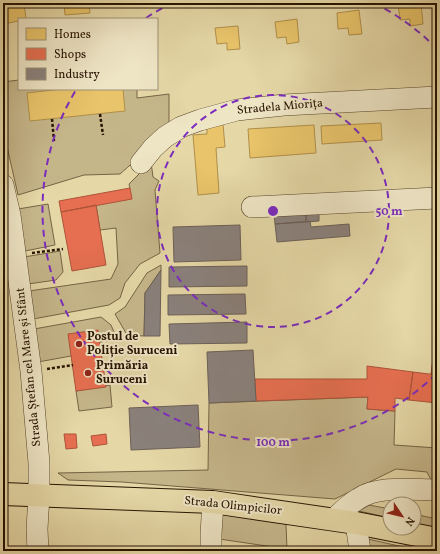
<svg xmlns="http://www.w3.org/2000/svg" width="440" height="554" viewBox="0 0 440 554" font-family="Vollkorn,serif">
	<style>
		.green { fill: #c5b68a; stroke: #766445 }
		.homes { fill: #e9c46a; stroke: #af8f4a }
		.shops { fill: #e76f51; stroke: #ad5339 }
		.industry { fill: #8a817c; stroke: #6c6057 }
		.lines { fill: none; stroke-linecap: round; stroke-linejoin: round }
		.minor-casing { stroke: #56442a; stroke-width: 22 }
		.major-casing { stroke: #271300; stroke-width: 24 }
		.path { stroke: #271300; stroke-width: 2.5; stroke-dasharray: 3 2; stroke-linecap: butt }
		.minor { stroke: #eee5c5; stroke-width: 21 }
		.major { stroke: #e5d7a6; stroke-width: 22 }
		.ring { fill: none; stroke: #7b2cbf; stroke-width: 2; stroke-dasharray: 7 5 }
		.poi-dot { fill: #8f2418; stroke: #eee5c5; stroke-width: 1.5 }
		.labels { text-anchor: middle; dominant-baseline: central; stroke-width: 4; stroke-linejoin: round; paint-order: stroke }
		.street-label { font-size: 12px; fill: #271300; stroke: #eee5c5 }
		.poi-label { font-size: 12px; font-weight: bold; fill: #271300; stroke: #eee5c5; text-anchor: start }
		.centre { fill: #7b2cbf; stroke: #eee5c5; stroke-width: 2 }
		.ring-label { font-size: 12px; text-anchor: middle; font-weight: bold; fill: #7b2cbf; stroke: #eee5c5; stroke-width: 4; stroke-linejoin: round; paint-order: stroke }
	</style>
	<rect width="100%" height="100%" fill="#e5d7a6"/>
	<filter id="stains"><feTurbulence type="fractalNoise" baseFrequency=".005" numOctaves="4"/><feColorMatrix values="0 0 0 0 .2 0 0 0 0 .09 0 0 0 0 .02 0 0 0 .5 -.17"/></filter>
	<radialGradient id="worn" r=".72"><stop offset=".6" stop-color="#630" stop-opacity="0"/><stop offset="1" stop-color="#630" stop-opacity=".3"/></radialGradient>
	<path class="green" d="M 19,80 L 19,89 L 137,89 L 137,98 L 169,94 L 169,125 L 137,159 L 120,174 L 84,175 L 18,195 L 3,129 L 3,82 Z
		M 151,162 L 153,177 L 159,181 L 155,190 L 160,253 L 140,264 L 125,283 L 120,298 L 109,305 L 33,319 L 29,291 L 111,279 L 118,264 L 116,228 L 100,230 L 96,205 L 130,188 L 129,184 Z
		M 48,204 L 55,245 L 25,251 L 18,209 Z
		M 60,251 L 63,272 L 56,280 L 28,284 L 24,257 Z
		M 161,265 L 161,270 L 145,293 L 144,336 L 127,335 L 115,314 L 125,307 L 147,273 Z
		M 101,317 L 111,325 L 117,339 L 100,342 L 71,356 L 38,362 L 34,329 Z
		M 110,385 L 112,407 L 79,411 L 76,391 Z
		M 368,397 L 367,409 L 395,411 L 394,445 L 437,448 L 437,481 L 431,480 L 427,472 L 396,469 L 335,499 L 122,482 L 68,480 L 58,473 L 208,470 L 209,403 Z
		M 369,505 L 390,509 L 390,518 L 359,511 Z
		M 219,514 L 286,524 L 287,549 L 219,539 Z
		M 414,514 L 437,519 L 437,528 L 414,523 Z
		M 368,539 L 421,551 L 369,551 Z"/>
	<path class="homes" d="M 3,3 L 24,3 L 26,19 L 19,19 L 19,21 L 3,24 Z
		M 64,3 L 89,3 L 90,13 L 65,15 Z
		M 125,3 L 144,3 L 144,5 L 125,5 Z
		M 405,3 L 421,3 L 423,24 L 410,26 L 410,19 L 400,20 L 398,4 Z
		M 359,10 L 362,34 L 349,35 L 348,28 L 338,29 L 337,13 Z
		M 297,19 L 299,42 L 287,44 L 286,37 L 277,38 L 275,22 Z
		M 238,26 L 240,49 L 227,50 L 227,43 L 217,44 L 215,28 Z
		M 62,89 L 123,89 L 125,111 L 30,121 L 27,93 Z
		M 381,123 L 382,140 L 322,144 L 321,126 Z
		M 223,124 L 225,147 L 216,148 L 219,193 L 198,195 L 193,135 L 207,134 L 207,125 Z
		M 314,125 L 316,153 L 250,158 L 248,129 Z"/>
	<path class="shops" d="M 130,188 L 132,199 L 61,212 L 59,201 Z
		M 96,205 L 106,265 L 72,271 L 61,212 Z
		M 437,327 L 437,375 L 431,374 Z
		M 98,330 L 106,387 L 76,391 L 68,334 Z
		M 367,366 L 413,372 L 409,400 L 395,398 L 395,411 L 367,409 L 368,397 L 256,401 L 255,379 L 367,379 Z
		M 413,372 L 437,375 L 437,403 L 409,400 Z
		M 64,434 L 76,434 L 77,448 L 66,449 Z
		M 106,434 L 107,444 L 93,446 L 91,436 Z"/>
	<path class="industry" d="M 319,210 L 319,221 L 306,222 L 306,211 Z
		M 306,211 L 306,222 L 275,224 L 274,214 Z
		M 310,221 L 311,227 L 349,224 L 350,236 L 277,242 L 275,224 Z
		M 240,225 L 241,260 L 174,262 L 173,227 Z
		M 247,266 L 247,286 L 169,287 L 169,267 Z
		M 161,270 L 160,336 L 144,336 L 145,293 Z
		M 245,294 L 246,314 L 168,315 L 168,295 Z
		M 247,322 L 247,343 L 170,344 L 169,324 Z
		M 253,350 L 256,401 L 209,403 L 207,352 Z
		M 198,405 L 200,447 L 131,450 L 129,408 Z"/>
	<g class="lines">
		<defs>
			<path id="minor" d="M 141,163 L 153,148 L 165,137 L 181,127 L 200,120 L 237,110 L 284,105 L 437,97
				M 3,185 L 10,215 L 31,371 L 39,463 L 39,495 L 37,529 L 38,551
				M 252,207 L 437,198
				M 334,519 C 341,512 349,504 358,499 C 378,485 413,490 437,490
				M 356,523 L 360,551
				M 211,551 L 211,534 L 213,502"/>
			<path id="major" d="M 3,494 L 213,502 L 356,523 L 437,539"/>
		</defs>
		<use href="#minor" class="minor-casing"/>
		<use href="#major" class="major-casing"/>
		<path class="path" d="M 100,114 L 103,135
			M 52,119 L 54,141
			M 32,253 L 63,249
			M 47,369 L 73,365"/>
		<use href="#minor" class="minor"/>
		<use href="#major" class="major"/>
	</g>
	<g class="ring">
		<circle cx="273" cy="211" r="116"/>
		<path d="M436 374A231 231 0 0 1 76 90M146 18A231 231 0 0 1 172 3M374 3A231 231 0 0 1 436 48"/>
	</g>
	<g class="poi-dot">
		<circle cx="79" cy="344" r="4"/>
		<circle cx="88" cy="373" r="4"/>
	</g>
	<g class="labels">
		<g class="street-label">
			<text transform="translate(280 107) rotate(-5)">Stradela Miorița</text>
			<text transform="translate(29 367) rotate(-96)">Strada Ștefan cel Mare și Sfânt</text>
			<text transform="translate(233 506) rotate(6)">Strada Olimpicilor</text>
		</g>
		<g class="poi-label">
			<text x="87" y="337">Postul de<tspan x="87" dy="14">Poliție Suruceni</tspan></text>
			<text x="96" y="366">Primăria<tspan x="96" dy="14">Suruceni</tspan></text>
		</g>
	</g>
	<circle cx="273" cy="211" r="6" class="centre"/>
	<g class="ring-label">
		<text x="389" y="215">50 m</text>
		<text x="273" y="446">100 m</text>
	</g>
	<rect width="440" height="554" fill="none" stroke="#e5d7a6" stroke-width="16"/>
	<rect x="4" y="4" width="432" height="546" fill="none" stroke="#271300" stroke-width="2"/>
	<rect x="8" y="8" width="424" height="538" fill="none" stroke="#271300"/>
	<rect x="18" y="18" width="140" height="72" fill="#eee5c5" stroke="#9e9176"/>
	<rect x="26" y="28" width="20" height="12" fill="#e9c46a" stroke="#9e9176"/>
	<text x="54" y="38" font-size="12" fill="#271300">Homes</text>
	<rect x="26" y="48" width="20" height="12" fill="#e76f51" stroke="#9e9176"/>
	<text x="54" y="58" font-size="12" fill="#271300">Shops</text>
	<rect x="26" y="68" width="20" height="12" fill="#8a817c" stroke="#9e9176"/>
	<text x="54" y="78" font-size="12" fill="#271300">Industry</text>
	<g transform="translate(402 516) rotate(125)"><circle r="19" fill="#eee5c5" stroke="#9e9176"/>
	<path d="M0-3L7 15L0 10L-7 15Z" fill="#8f2418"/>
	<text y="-6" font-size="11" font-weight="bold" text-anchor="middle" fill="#271300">N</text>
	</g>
	<rect width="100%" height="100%" filter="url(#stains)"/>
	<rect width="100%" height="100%" fill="url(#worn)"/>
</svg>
